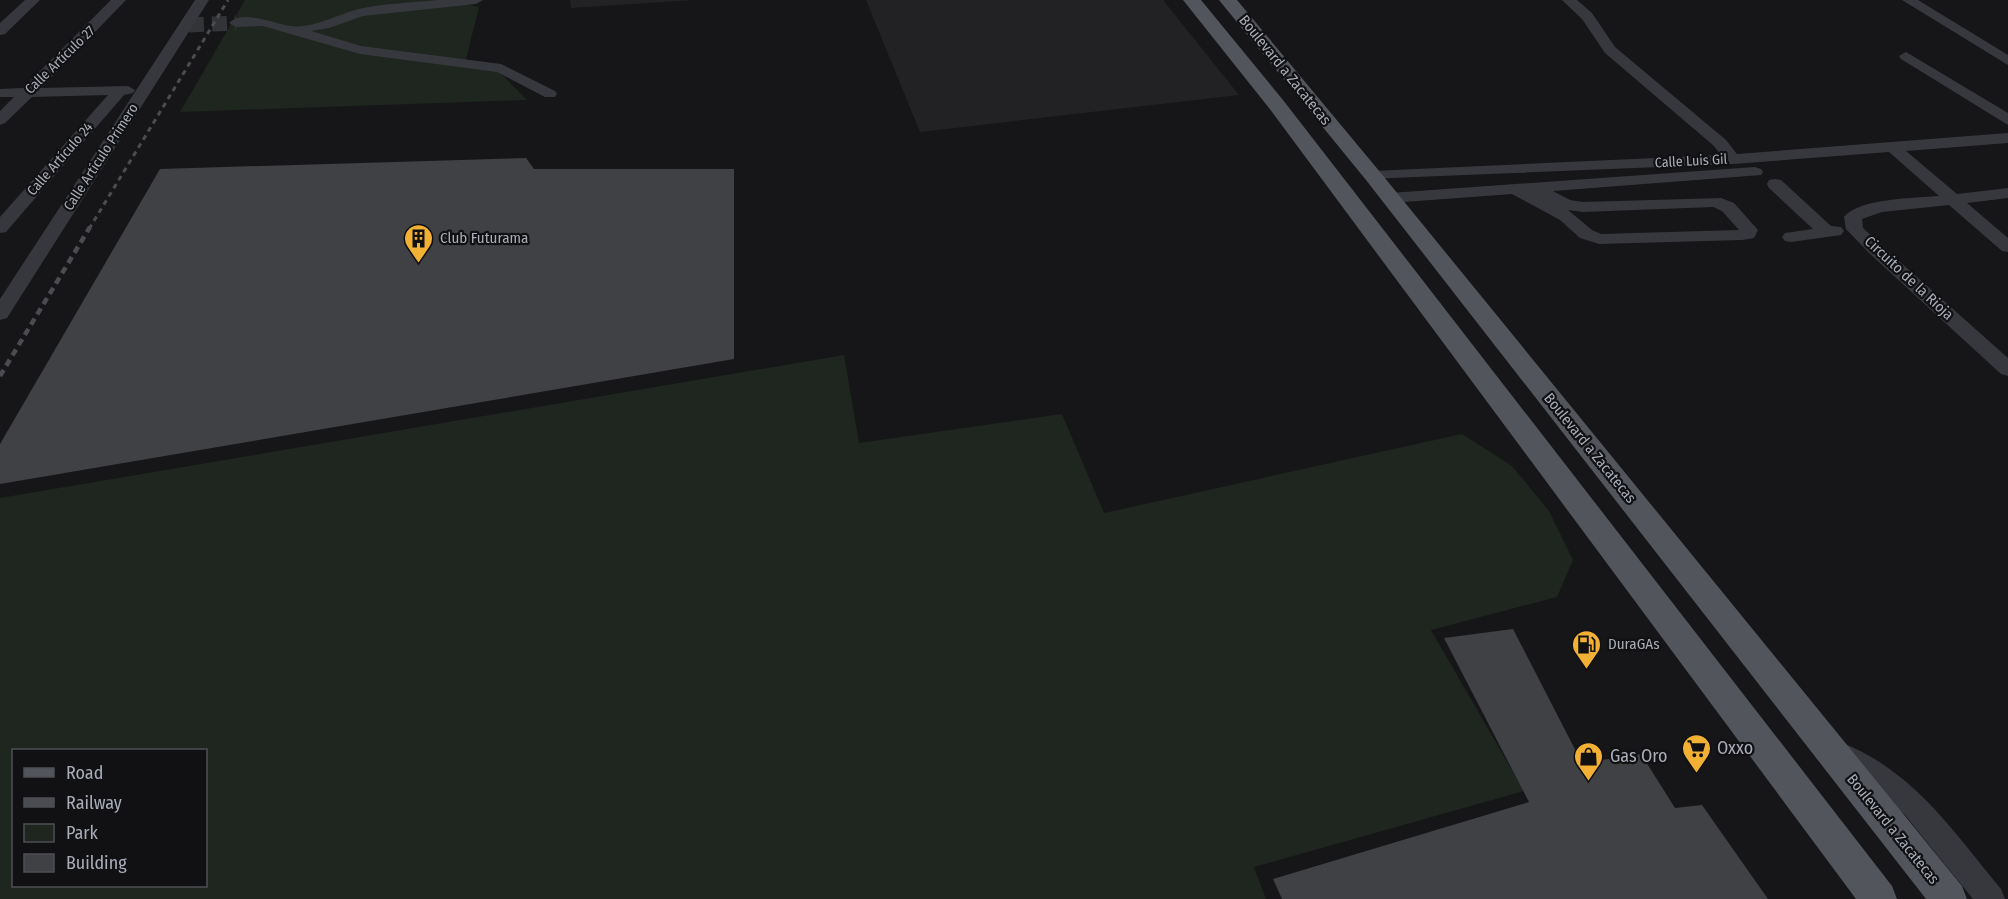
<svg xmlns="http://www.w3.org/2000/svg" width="2008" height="899" viewBox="0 0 2008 899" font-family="'Fira Sans Condensed',sans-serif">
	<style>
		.built { fill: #222225 }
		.green { fill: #1e261f; fill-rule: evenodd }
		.building { fill: #404145 }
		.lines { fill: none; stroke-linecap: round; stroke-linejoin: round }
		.minor-tunnel { stroke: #333438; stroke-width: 15; stroke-dasharray: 15 8; stroke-linecap: butt }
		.minor { fill: #37383d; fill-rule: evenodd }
		.major { fill: #53555c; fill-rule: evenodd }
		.rail-far1 { stroke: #4a4c52; stroke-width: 3; stroke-dasharray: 5 4.5; stroke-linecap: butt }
		.rail { stroke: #4a4c52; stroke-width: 4.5; stroke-dasharray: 7 5; stroke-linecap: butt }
		.labels { text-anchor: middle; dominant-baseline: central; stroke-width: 4.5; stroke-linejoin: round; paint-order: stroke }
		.far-street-label { font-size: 14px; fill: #a8adb8; stroke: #111113 }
		.street-label { font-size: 15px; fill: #a8adb8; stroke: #111113 }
		.poi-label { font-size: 15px; fill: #a8adb8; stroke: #111113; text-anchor: start }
		.near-poi-label { font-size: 18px; fill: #a8adb8; stroke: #111113; text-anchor: start }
	</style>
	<rect width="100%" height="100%" fill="#161618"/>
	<path class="built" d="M 570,0 L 695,0 L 571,8 Z
		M 866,0 L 1163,0 L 1239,95 L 920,132 Z"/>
	<path class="green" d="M 245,0 L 450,0 L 479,7 L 466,59 L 498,71 L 527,100 L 180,112 Z
		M 844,355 L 859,443 L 1062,414 L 1104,513 L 1462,434 L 1512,466 L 1549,511 L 1573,560 L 1557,597 L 1431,630 L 1524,791 L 1254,867 L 1266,899 L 0,899 L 0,498 ZM 14,750 L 206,750 L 206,886 L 14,886 Z"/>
	<path class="building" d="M 526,158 L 534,169 L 734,169 L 734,359 L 0,484 L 0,444 L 160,169 Z
		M 1513,629 L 1582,763 L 1641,754 L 1675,808 L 1702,805 L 1768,899 L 1282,899 L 1273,879 L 1529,802 L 1444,638 Z"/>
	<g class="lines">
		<path class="minor-tunnel" d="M 189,25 L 236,23"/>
		<path class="minor" d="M 25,0 L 40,0 L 5,34 L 0,35 L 0,23 Z
			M 111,0 L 126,0 L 41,88 L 128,86 L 135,90 L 133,93 L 124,95 L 6,232 L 0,233 L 0,217 L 108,95 L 32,97 L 5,123 L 0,125 L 0,111 L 14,97 L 0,97 L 0,89 L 23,88 Z
			M 195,0 L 209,0 L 7,318 L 0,320 L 0,299 Z
			M 437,0 L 483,0 L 476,4 L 363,16 L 329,28 L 311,31 L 361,46 L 501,64 L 555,91 L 557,94 L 555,97 L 545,97 L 497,72 L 360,54 L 263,26 L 236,27 L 229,23 C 243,9 275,24 291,26 C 314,29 337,14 359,9 C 384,3 412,3 437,0 Z
			M 1562,0 L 1577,0 L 1592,13 L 1615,47 L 1726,140 L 1737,154 L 2008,133 L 2008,143 L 1906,151 L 1957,194 L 2008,188 L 2008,198 L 1967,203 L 2008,238 L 2008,252 L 2002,251 L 1949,205 L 1882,212 L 1862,219 L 1863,228 L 1881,245 L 2008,358 L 2008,376 L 2001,374 L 1869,253 L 1846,229 L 1844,217 C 1859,198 1916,198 1939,196 L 1889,152 L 1733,164 L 1367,179 L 1365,176 L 1373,171 L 1721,155 L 1714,146 L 1605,53 L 1582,19 Z
			M 1902,0 L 1918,0 L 2008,55 L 2008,65 Z
			M 1906,52 L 2008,113 L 2008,125 L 1901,59 L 1899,56 Z
			M 1755,167 L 1761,169 L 1763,172 L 1761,175 L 1553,191 L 1570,200 L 1583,202 L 1721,198 L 1734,203 L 1758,230 L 1754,238 L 1742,240 L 1599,244 L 1580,238 L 1560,220 L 1512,194 L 1390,203 L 1382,198 L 1390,193 ZM 1713,207 L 1722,211 L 1739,230 L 1601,234 L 1592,230 L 1568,210 L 1583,212 Z
			M 1775,179 L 1781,180 L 1831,226 L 1841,227 L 1844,231 L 1841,235 L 1791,242 L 1785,241 L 1782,237 L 1785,233 L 1813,229 L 1769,188 L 1767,184 L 1769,180 Z
			M 1840,742 C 1913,770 1953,831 2001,889 L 2005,899 L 1973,899 L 1905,815 L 1868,782 L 1831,763 L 1827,754 L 1831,745 Z"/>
		<path class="major" d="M 1183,0 L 1201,0 L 1283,100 L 1892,886 L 1897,899 L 1856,899 L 1269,108 Z
			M 1219,0 L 1237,0 L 1380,172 L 1962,886 L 1967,899 L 1926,899 L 1366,180 Z"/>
		<path class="rail-far1" d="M 89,229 L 228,0"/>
		<path class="rail" d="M 0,376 L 90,227"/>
	</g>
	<defs>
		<symbol id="building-pin" viewBox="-11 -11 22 30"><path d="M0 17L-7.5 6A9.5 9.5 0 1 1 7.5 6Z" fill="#f2b134" stroke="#111113"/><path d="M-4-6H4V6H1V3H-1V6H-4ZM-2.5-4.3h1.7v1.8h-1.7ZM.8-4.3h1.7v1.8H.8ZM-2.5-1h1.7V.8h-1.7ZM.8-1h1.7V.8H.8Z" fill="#111"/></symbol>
		<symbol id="fuel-pin" viewBox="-11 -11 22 30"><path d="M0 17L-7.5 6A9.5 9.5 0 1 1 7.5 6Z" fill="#f2b134" stroke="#111113"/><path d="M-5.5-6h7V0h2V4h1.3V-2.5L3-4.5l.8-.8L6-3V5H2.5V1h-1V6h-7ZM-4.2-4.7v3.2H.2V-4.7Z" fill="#111"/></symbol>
		<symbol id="supermarket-pin" viewBox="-11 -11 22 30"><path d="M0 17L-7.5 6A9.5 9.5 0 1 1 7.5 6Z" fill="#f2b134" stroke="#111113"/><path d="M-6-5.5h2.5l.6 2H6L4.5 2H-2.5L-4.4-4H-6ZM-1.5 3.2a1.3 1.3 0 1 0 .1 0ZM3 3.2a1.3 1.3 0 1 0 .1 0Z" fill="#111"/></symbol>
		<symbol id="shop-pin" viewBox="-11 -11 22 30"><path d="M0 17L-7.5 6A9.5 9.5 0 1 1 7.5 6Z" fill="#f2b134" stroke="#111113"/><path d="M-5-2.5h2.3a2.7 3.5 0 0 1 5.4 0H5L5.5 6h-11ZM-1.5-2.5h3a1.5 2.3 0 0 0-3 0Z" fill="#111"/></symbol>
	</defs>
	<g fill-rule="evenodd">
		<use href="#building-pin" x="402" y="222" width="33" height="45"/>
		<use href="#fuel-pin" x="1570" y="628" width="33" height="45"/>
		<use href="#supermarket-pin" x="1680" y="732" width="33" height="45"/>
		<use href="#shop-pin" x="1572" y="740" width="33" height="45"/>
	</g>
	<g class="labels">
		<g class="far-street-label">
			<text transform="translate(60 60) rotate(-44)">Calle Artículo 27</text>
			<text transform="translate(101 157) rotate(-57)">Calle Artículo Primero</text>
			<text transform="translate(60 159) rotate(-49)">Calle Artículo 24</text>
			<text transform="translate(1691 161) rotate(-3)">Calle Luis Gil</text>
		</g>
		<g class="street-label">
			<text transform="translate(1285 70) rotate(51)">Boulevard a Zacatecas</text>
			<text transform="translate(1909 278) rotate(43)">Circuito de la Rioja</text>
			<text transform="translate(1590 448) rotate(51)">Boulevard a Zacatecas</text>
			<text transform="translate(1893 829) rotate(51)">Boulevard a Zacatecas</text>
		</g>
		<g class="poi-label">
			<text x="440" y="238">Club Futurama</text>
			<text x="1608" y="644">DuraGAs</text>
		</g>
		<g class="near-poi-label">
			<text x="1717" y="748">Oxxo</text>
			<text x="1610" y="756">Gas Oro</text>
		</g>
	</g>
	<rect x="12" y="749" width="195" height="138" fill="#111113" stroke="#4d4f55" stroke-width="1.5"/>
	<rect x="24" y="768" width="30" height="9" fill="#53555c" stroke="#4d4f55" stroke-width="1.5"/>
	<text x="66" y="779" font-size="18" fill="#a8adb8">Road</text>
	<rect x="24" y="798" width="30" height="9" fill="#4a4c52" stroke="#4d4f55" stroke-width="1.5"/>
	<text x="66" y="809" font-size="18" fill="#a8adb8">Railway</text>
	<rect x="24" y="824" width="30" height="18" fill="#1e261f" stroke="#4d4f55" stroke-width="1.5"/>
	<text x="66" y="839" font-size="18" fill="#a8adb8">Park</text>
	<rect x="24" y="854" width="30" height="18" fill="#404145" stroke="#4d4f55" stroke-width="1.5"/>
	<text x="66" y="869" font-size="18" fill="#a8adb8">Building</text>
</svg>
